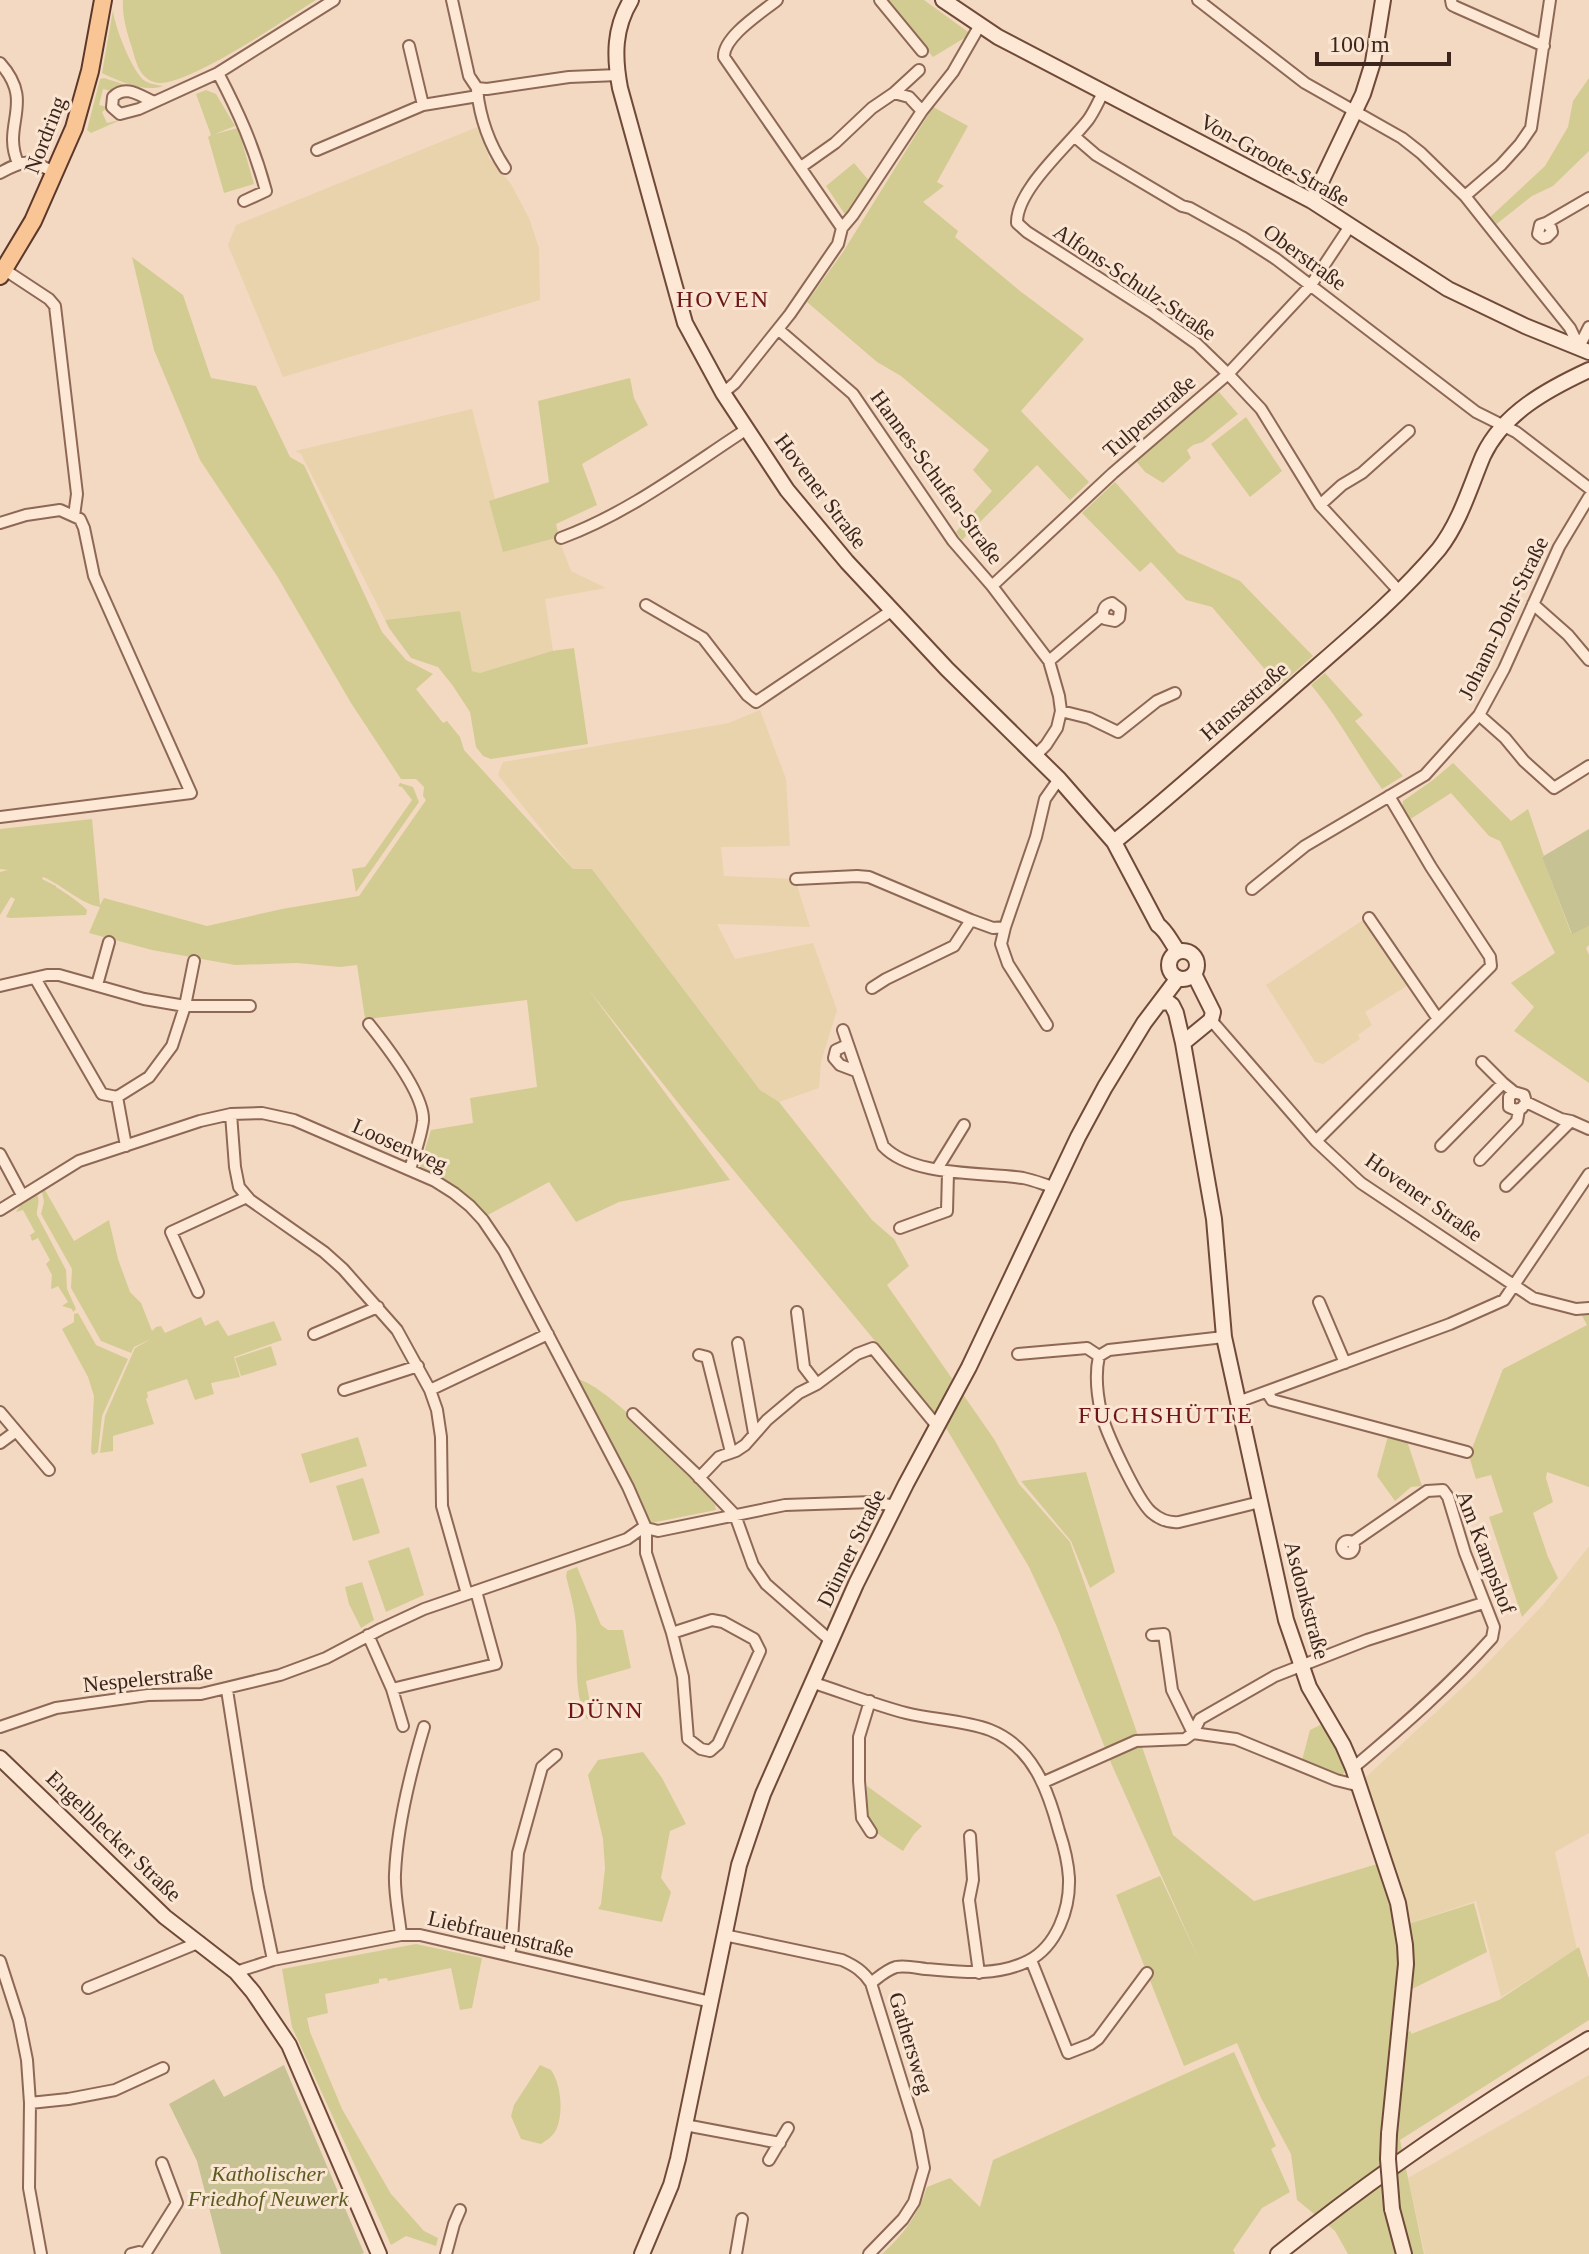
<svg xmlns="http://www.w3.org/2000/svg" width="1589" height="2254" viewBox="0 0 1589 2254" font-family="Georgia,serif">
	<style>
		.farmland { fill: #e9d3ad }
		.green { fill: #d2cc93 }
		.cemetery { fill: #c6c293 }
		.lines { fill: none; stroke-linecap: round; stroke-linejoin: round }
		.street-casing { stroke: #8e6856; stroke-width: 14 }
		.secondary-casing { stroke: #704939; stroke-width: 18 }
		.primary-casing { stroke: #5c372b; stroke-width: 20 }
		.street { stroke: #fce8d5; stroke-width: 10 }
		.secondary { stroke: #fce8d5; stroke-width: 14 }
		.primary { stroke: #fac594; stroke-width: 16 }
		.secondary-bridge-casing { stroke: #704939; stroke-width: 18; stroke-linecap: butt }
		.secondary-bridge { stroke: #fce8d5; stroke-width: 14 }
		.labels { text-anchor: middle; dominant-baseline: central; stroke-width: 6; stroke-linejoin: round; paint-order: stroke }
		.street-label { font-size: 22px; fill: #3c251c; stroke: #f9e5d1 }
		.park-label { font-size: 22px; font-style: italic; fill: #595b20; stroke: #f9e5d1 }
		.neighbourhood-label { font-size: 24px; letter-spacing: 2px; fill: #6e1617; stroke: #f9e5d1 }
	</style>
	<rect width="100%" height="100%" fill="#f3d9c1"/>
	<path class="farmland" d="M 480,126 L 489,158 L 511,184 L 529,218 L 539,248 L 540,300 L 283,377 L 228,245 L 236,225 Z
		M 472,409 L 507,545 L 556,532 L 571,571 L 606,588 L 545,599 L 553,651 L 480,673 L 472,671 L 460,611 L 385,620 L 301,454 L 295,451 Z
		M 760,710 L 786,779 L 790,846 L 721,847 L 724,876 L 795,879 L 810,927 L 717,924 L 735,959 L 813,943 L 837,1010 L 821,1062 L 819,1088 L 779,1102 L 760,1090 L 593,870 L 573,869 L 498,775 L 503,762 L 729,723 Z
		M 1366,918 L 1410,984 L 1365,1012 L 1372,1025 L 1358,1035 L 1360,1039 L 1323,1064 L 1315,1062 L 1266,985 Z
		M 1589,1546 L 1589,1833 L 1555,1852 L 1577,1949 L 1501,1997 L 1476,1901 L 1408,1924 L 1387,1861 L 1365,1778 L 1476,1675 L 1542,1606 Z
		M 1589,2075 L 1589,2254 L 1425,2254 L 1408,2178 Z"/>
	<path class="green" d="M 123,0 L 316,0 C 288,17 181,92 154,82 C 139,77 136,62 132,48 C 127,32 122,17 123,0 Z
		M 885,0 L 924,0 L 971,34 L 933,57 Z
		M 113,10 C 114,25 132,72 145,81 C 150,84 158,85 163,86 C 146,93 118,81 102,73 Z
		M 104,78 L 126,85 L 111,91 L 103,89 L 99,105 L 108,107 L 102,112 L 107,123 L 123,119 L 91,133 L 87,130 L 100,79 Z
		M 1589,78 L 1589,151 L 1553,186 L 1532,196 L 1494,226 L 1488,219 L 1545,166 L 1568,127 L 1573,101 Z
		M 206,90 L 216,94 L 235,126 L 215,134 L 238,128 L 254,184 L 224,193 L 208,137 L 211,135 L 196,94 Z
		M 933,107 L 968,126 L 937,182 L 944,186 L 923,202 L 958,231 L 955,237 L 1020,291 L 1084,339 L 1021,411 L 1089,482 L 1070,500 L 1037,465 L 962,540 L 956,532 L 992,491 L 973,470 L 989,450 L 901,376 L 877,362 L 807,302 L 843,252 Z
		M 854,163 L 871,183 L 848,219 L 826,186 Z
		M 132,257 L 183,295 L 211,378 L 256,386 L 290,457 L 304,465 L 382,632 L 406,660 L 433,674 L 416,689 L 443,723 L 447,721 L 460,737 L 464,750 L 573,869 L 592,869 L 760,1090 L 779,1102 L 872,1220 L 894,1239 L 909,1266 L 887,1285 L 994,1439 L 1019,1484 L 1070,1542 L 1173,1835 L 1254,1901 L 1377,1864 L 1396,1928 L 1474,1903 L 1487,1952 L 1412,1989 L 1408,2032 L 1411,2031 L 1411,2034 L 1499,2000 L 1579,1947 L 1589,1979 L 1589,2020 L 1400,2140 L 1424,2254 L 1348,2254 L 1335,2231 L 1297,2200 L 1291,2154 L 1261,2098 L 1237,2043 L 1184,2066 L 1116,1895 L 1160,1876 L 1200,1962 L 1111,1763 L 1057,1627 L 1029,1567 L 943,1423 L 687,1114 L 588,989 L 730,1180 L 619,1202 L 576,1222 L 549,1182 L 486,1216 L 467,1195 L 420,1166 L 431,1130 L 473,1123 L 470,1098 L 537,1087 L 527,1000 L 375,1018 L 366,1025 L 357,965 L 340,967 L 297,963 L 235,965 L 152,950 L 89,933 L 100,907 C 79,903 63,885 43,877 L 42,879 L 56,886 L 56,887 C 67,894 77,900 87,910 L 86,915 L 10,918 L 6,917 L 15,899 L 11,897 L 0,915 L 0,872 L 8,870 L 0,869 L 0,829 L 92,819 L 100,905 L 104,898 L 207,926 L 282,909 L 359,896 L 426,800 L 423,796 L 424,787 L 416,779 L 401,779 L 351,703 L 277,576 L 200,460 L 154,350 Z
		M 630,378 L 634,398 L 648,425 L 582,464 L 597,505 L 556,524 L 559,537 L 503,552 L 489,501 L 549,482 L 538,401 Z
		M 1219,392 L 1238,414 L 1203,442 L 1193,445 L 1187,450 L 1191,458 L 1163,483 L 1145,472 L 1136,461 L 1211,396 Z
		M 1246,417 L 1282,471 L 1250,497 L 1211,444 Z
		M 1115,482 L 1178,553 L 1240,581 L 1313,656 L 1279,686 L 1212,607 L 1186,600 L 1151,562 L 1140,572 L 1082,513 Z
		M 460,611 L 472,671 L 480,673 L 552,651 L 574,648 L 588,744 L 491,759 L 483,756 L 476,747 L 470,712 L 453,686 L 438,667 L 411,658 L 389,628 L 385,620 Z
		M 1325,673 L 1363,715 L 1355,721 L 1403,776 L 1382,789 C 1358,755 1338,717 1311,685 Z
		M 1453,763 L 1511,821 L 1528,809 L 1544,856 L 1542,856 L 1571,933 L 1589,926 L 1589,945 L 1586,948 L 1589,955 L 1589,1083 L 1514,1031 L 1534,1007 L 1511,983 L 1555,953 L 1500,841 L 1489,836 L 1451,793 L 1409,820 L 1402,807 L 1403,801 L 1433,780 Z
		M 400,783 L 413,787 L 419,802 L 356,892 L 352,869 L 365,867 L 412,800 L 402,787 L 398,786 Z
		M 45,1190 L 74,1241 L 109,1220 L 118,1259 L 130,1292 L 141,1303 L 152,1331 L 156,1327 L 161,1326 L 165,1333 L 201,1317 L 205,1326 L 218,1320 L 228,1336 L 274,1321 L 282,1340 L 234,1357 L 240,1377 L 211,1383 L 214,1394 L 195,1400 L 187,1379 L 147,1392 L 148,1397 L 146,1399 L 154,1424 L 113,1436 L 113,1451 L 100,1453 L 105,1416 L 135,1348 L 151,1339 L 134,1347 L 131,1353 L 101,1341 L 71,1288 L 72,1269 L 41,1214 L 44,1202 L 42,1192 Z
		M 37,1195 C 41,1202 36,1208 37,1215 L 66,1270 L 67,1289 L 76,1309 L 73,1312 L 72,1309 L 62,1306 L 68,1302 L 58,1286 L 52,1289 L 51,1288 L 52,1275 L 46,1264 L 50,1260 L 38,1238 L 32,1241 L 30,1235 L 35,1232 L 23,1210 L 16,1212 L 20,1206 Z
		M 1579,1310 L 1589,1311 L 1589,1487 L 1547,1472 L 1546,1478 L 1553,1502 L 1533,1513 L 1548,1557 L 1558,1578 L 1522,1617 L 1489,1517 L 1503,1512 L 1491,1475 L 1476,1479 L 1469,1456 L 1503,1369 L 1587,1325 Z
		M 78,1313 L 96,1345 L 128,1359 L 102,1416 L 98,1452 L 93,1455 L 91,1452 L 94,1396 L 88,1377 L 62,1329 L 74,1322 L 74,1314 Z
		M 271,1346 L 277,1365 L 241,1376 L 235,1358 Z
		M 577,1379 C 602,1383 669,1452 690,1472 L 694,1480 L 715,1505 L 716,1510 L 651,1523 Z
		M 1388,1436 L 1407,1441 L 1422,1486 L 1411,1487 L 1395,1501 L 1377,1476 Z
		M 358,1437 L 367,1466 L 310,1483 L 301,1454 Z
		M 1086,1472 L 1115,1572 L 1090,1588 L 1071,1541 L 1021,1481 Z
		M 363,1478 L 380,1533 L 353,1541 L 336,1486 Z
		M 409,1547 L 424,1595 L 386,1612 L 368,1561 Z
		M 577,1567 L 601,1625 L 608,1630 L 623,1630 L 631,1668 L 586,1681 L 593,1718 L 587,1719 C 573,1697 578,1652 576,1626 C 575,1609 570,1592 566,1576 L 567,1571 Z
		M 362,1582 L 374,1620 L 361,1628 L 349,1604 L 345,1587 Z
		M 1320,1725 L 1331,1737 L 1346,1770 L 1341,1777 L 1301,1764 L 1310,1730 Z
		M 643,1752 L 662,1778 L 686,1824 L 670,1831 L 661,1878 L 671,1892 L 662,1922 L 598,1909 L 601,1904 L 605,1868 L 603,1839 L 588,1775 L 598,1760 Z
		M 867,1786 L 922,1826 L 914,1834 L 903,1851 C 866,1826 866,1830 867,1786 Z
		M 416,1944 L 482,1958 L 472,2008 L 460,2010 L 451,1968 L 388,1981 L 387,1978 L 379,1979 L 379,1983 L 325,1994 L 328,2013 L 307,2018 L 310,2032 L 342,2109 L 391,2194 L 424,2231 L 438,2238 L 436,2246 L 406,2236 L 391,2245 L 292,2027 L 282,1969 Z
		M 1234,2052 L 1276,2146 L 1271,2149 L 1290,2192 L 1262,2208 L 1233,2250 L 1235,2254 L 882,2254 C 904,2234 918,2215 927,2187 L 950,2178 L 980,2207 L 993,2160 Z
		M 540,2065 L 551,2070 C 561,2084 564,2113 556,2130 C 552,2137 547,2140 541,2144 L 521,2139 L 511,2116 L 514,2105 Z"/>
	<path class="cemetery" d="M 1589,829 L 1589,926 L 1572,934 L 1542,857 Z
		M 284,2065 L 364,2253 L 361,2254 L 221,2254 L 197,2161 L 169,2104 L 214,2079 L 224,2097 Z"/>
	<g class="lines">
		<defs>
			<path id="street" d="M 452,0 L 469,76 L 477,88 L 487,89 L 569,77 L 618,75
				M 880,0 L 922,51
				M 1198,0 L 1305,83 L 1402,138 L 1421,153 L 1465,196 L 1570,328 L 1579,347
				M 1451,0 L 1452,5 L 1456,7 L 1544,46
				M 409,46 L 423,105
				M 0,63 C 36,103 1,124 18,163
				M 218,73 C 239,113 254,147 266,191 L 244,201
				M 477,90 C 480,118 489,144 505,168
				M 894,93 L 909,97 L 922,111
				M 1103,93 C 1098,102 1094,112 1088,120 C 1068,146 1016,190 1017,223 L 1027,232 L 1152,312 L 1197,344 L 1228,374 L 1261,409 L 1320,505 L 1399,591
				M 154,102 C 140,96 126,84 113,97 L 112,107 L 120,114 L 139,109 L 218,73 L 334,0
				M 1074,136 L 1096,155 L 1182,206 L 1190,208 L 1242,237 L 1276,259 L 1476,412 L 1516,432 L 1589,488
				M 317,150 L 423,105 L 478,96
				M 801,167 L 835,143 L 872,108 L 894,93 L 919,70
				M 0,173 C 25,159 31,159 55,173
				M 1465,196 L 1501,165 L 1520,144 L 1531,128 L 1550,0
				M 1546,223 L 1551,228 L 1552,232 L 1547,237 L 1543,238 L 1538,234 L 1540,225 L 1546,223 L 1589,198
				M 842,228 L 853,215 L 922,111 L 953,72 L 980,25
				M 5,270 L 49,299 L 55,306 L 77,494 L 74,516
				M 779,330 L 853,394 L 953,541 L 992,586 L 1049,661 L 1059,696 L 1061,711 L 1057,728 L 1046,745 L 1036,755
				M 1579,347 L 1589,327
				M 723,393 L 735,383 L 790,314 L 838,244 L 842,228 L 724,57 C 723,37 761,13 777,0
				M 1320,505 L 1342,485 L 1362,473 L 1409,431
				M 0,523 L 26,515 L 60,510 L 80,519 L 84,528 L 94,576 L 191,793 L 0,817
				M 561,538 C 629,513 687,468 747,429
				M 992,586 L 1113,473 L 1228,374 L 1311,285 L 1350,226
				M 1533,604 L 1568,635 L 1589,660
				M 646,605 L 703,638 L 747,695 L 756,702 L 891,611
				M 1049,661 L 1103,615 C 1103,608 1105,605 1112,603 L 1120,609 L 1119,618 L 1115,621 L 1105,619 L 1103,615
				M 1061,711 L 1089,718 L 1118,732 L 1157,701 L 1175,693
				M 1479,715 L 1505,738 L 1524,761 L 1554,788 L 1589,766
				M 796,879 L 857,876 L 869,877 L 971,920 L 993,928 L 1005,927
				M 1252,889 L 1305,846 L 1425,775 L 1479,715 L 1504,669 L 1559,547 L 1589,497
				M 1369,918 L 1438,1019
				M 194,961 L 185,1006 L 250,1006
				M 35,978 L 102,1094 L 117,1097 L 126,1146
				M 97,985 L 109,942
				M 0,986 L 47,975 L 59,975 L 144,999 L 185,1006 L 172,1046 L 149,1077 L 117,1097
				M 872,988 L 886,979 L 954,946 L 971,920
				M 1211,1020 L 1316,1141 L 1361,1183 L 1533,1298 L 1576,1309 L 1589,1308
				M 369,1024 C 385,1044 425,1095 423,1121 C 421,1137 415,1153 410,1169
				M 1047,1025 L 1008,964 L 1001,944 L 1005,927 L 1036,837 L 1045,799 L 1059,779
				M 843,1030 L 883,1146 C 912,1177 982,1172 1023,1178 C 1033,1180 1043,1184 1053,1187
				M 847,1045 L 836,1050 L 834,1058 L 840,1065 L 856,1071
				M 1482,1062 L 1503,1083
				M 1526,1102 L 1561,1119 L 1571,1121 L 1589,1129
				M 231,1114 L 235,1167 L 239,1187 L 250,1200 L 324,1252 L 343,1269 L 397,1330 L 430,1390 L 437,1410 L 441,1437 L 442,1506 L 467,1594
				M 1316,1141 L 1491,966 L 1490,957 L 1431,867 L 1389,796
				M 1441,1146 L 1503,1083 L 1514,1092 L 1524,1095 L 1526,1102 L 1522,1108 L 1516,1110 L 1509,1107 L 1509,1097 L 1514,1092
				M 0,1154 L 22,1195
				M 1480,1160 L 1517,1121 L 1519,1110
				M 937,1169 L 964,1125
				M 1506,1186 L 1571,1121
				M 0,1210 L 79,1161 L 200,1121 L 231,1114 L 262,1113 L 294,1120 L 435,1181 L 454,1193 L 470,1206 L 483,1220 L 504,1251 L 628,1487 L 646,1528 L 646,1553 L 672,1633 L 683,1677 L 688,1739 L 701,1749 L 710,1751 L 718,1744 L 760,1651 L 754,1639 L 723,1622 L 712,1620 L 672,1633
				M 900,1228 L 947,1211 L 948,1173
				M 198,1292 L 171,1232 L 247,1197
				M 1319,1302 L 1345,1363
				M 797,1312 L 804,1367 L 817,1384
				M 314,1334 L 378,1307
				M 1224,1337 L 1109,1350 L 1099,1356 C 1095,1374 1097,1394 1101,1412 C 1105,1431 1137,1499 1151,1512 C 1160,1520 1168,1523 1179,1522 L 1260,1502
				M 738,1343 L 754,1433
				M 1018,1354 L 1087,1348 L 1099,1356
				M 699,1355 L 707,1357 L 731,1452
				M 344,1390 L 418,1366
				M 430,1390 L 548,1334
				M 1267,1392 L 1272,1400 L 1467,1452
				M 1238,1402 L 1450,1324 L 1504,1300 L 1589,1174
				M 0,1412 L 49,1470
				M 633,1414 L 693,1471 L 735,1515 L 753,1565 L 766,1584 L 831,1641
				M 0,1443 L 15,1432
				M 699,1478 L 719,1457 L 736,1451 L 745,1445 L 767,1420 L 799,1393 L 817,1384 L 857,1354 L 873,1348 L 937,1426
				M 646,1528 L 658,1531 L 785,1505 L 873,1502 L 895,1506
				M1342 1547a6 6 0 1 1 12 0a6 6 0 1 1-12 0Z
				M 1353,1542 L 1427,1491 L 1443,1490 L 1448,1497 L 1465,1553 L 1494,1627 L 1492,1638 C 1450,1685 1402,1727 1353,1768
				M 368,1635 L 392,1689 L 403,1726
				M 1152,1635 L 1164,1634 L 1172,1690 L 1193,1733 L 1236,1739 L 1336,1780 L 1360,1786
				M 814,1683 C 845,1693 875,1705 906,1713 C 934,1720 963,1720 990,1730 C 1033,1747 1048,1790 1059,1831 C 1064,1846 1068,1862 1069,1878 C 1070,1909 1057,1946 1028,1961 C 996,1977 961,1972 926,1969 C 917,1968 905,1965 896,1967 C 886,1970 879,1977 871,1983
				M 392,1689 L 496,1664 L 476,1591
				M 227,1690 L 258,1888 L 273,1960
				M 870,1701 L 859,1737 L 859,1781 L 862,1818 L 871,1832
				M 0,1727 L 56,1708 L 148,1695 L 201,1694 L 280,1675 L 326,1658 L 381,1629 L 424,1609 L 627,1539 L 641,1529 L 646,1528
				M 1044,1782 L 1136,1741 L 1185,1739 L 1193,1733 L 1200,1719 L 1275,1676 L 1367,1640 L 1483,1603
				M 970,1836 L 973,1880 L 969,1900 L 979,1973
				M 401,1935 C 399,1915 394,1894 395,1874 C 397,1825 410,1774 424,1727
				M 724,1935 L 842,1960 C 855,1966 863,1971 871,1983 L 917,2131 L 924,2168 L 914,2202 L 903,2219 L 869,2254
				M 509,1955 L 512,1939 L 518,1853 L 542,1767 L 556,1755
				M 1031,1960 L 1068,2053 L 1091,2044 L 1098,2039 L 1147,1973
				M 0,1961 L 19,2020 L 27,2060 L 30,2103 L 29,2188 L 41,2254
				M 236,1972 L 273,1960 L 401,1935 L 420,1935 L 711,2002
				M 88,1988 L 200,1942
				M 30,2103 L 68,2099 L 115,2090 L 163,2068
				M 685,2125 L 780,2143
				M 769,2160 L 788,2128
				M 131,2254 L 139,2252 L 144,2254
				M 145,2254 L 177,2203 L 162,2163
				M 446,2254 L 454,2224 L 460,2210
				M 736,2254 L 742,2219"/>
			<path id="secondary" d="M 631,0 C 614,28 614,56 620,88 L 685,323 L 723,393 L 787,490 L 847,562 L 947,669 L 1059,779 L 1114,842 L 1158,925 C 1167,931 1171,943 1178,951
				M 943,0 L 998,37 L 1312,201 L 1448,289 L 1525,326 L 1589,352
				M 1312,201 L 1363,94 L 1373,62 L 1383,0
				M 1114,842 C 1177,791 1238,736 1298,683 C 1346,641 1398,598 1439,549 C 1460,522 1470,487 1483,456 C 1503,413 1548,389 1589,370
				M1169 965a14 14 0 1 1 28 0a14 14 0 1 1-28 0Z
				M 1160,1003 L 1168,1002 L 1172,1005 L 1176,1013 L 1183,1043 L 1214,1219 L 1224,1337 L 1286,1620 L 1309,1687 L 1343,1745 L 1353,1768 L 1398,1903 L 1405,1945 L 1406,1964 L 1389,2134
				M 1183,1043 L 1211,1020 L 1213,1012 L 1194,974
				M 0,1758 L 165,1917 L 236,1972 L 253,1992 L 289,2045 L 379,2254
				M 1392,2209 L 1404,2254
				M 642,2254 L 671,2185 L 678,2159 L 739,1865 L 763,1794 L 856,1584 L 906,1484 L 969,1367 L 1078,1137 L 1105,1087 L 1144,1023 L 1178,978
				M 1278,2254 C 1377,2174 1480,2104 1589,2039"/>
			<path id="primary" d="M 0,276 L 33,221 L 74,128 L 90,71 L 103,0"/>
		</defs>
		<use href="#street" class="street-casing"/>
		<use href="#secondary" class="secondary-casing"/>
		<use href="#primary" class="primary-casing"/>
		<use href="#street" class="street"/>
		<use href="#secondary" class="secondary"/>
		<use href="#primary" class="primary"/>
		<defs>
			<path id="secondary-bridge" d="M 1389,2134 L 1388,2159 L 1392,2209"/>
		</defs>
		<use href="#secondary-bridge" class="secondary-bridge-casing"/>
		<use href="#secondary-bridge" class="secondary-bridge"/>
	</g>
	<g class="labels">
		<g class="street-label">
			<text transform="translate(45 135) rotate(-69)">Nordring</text>
			<text transform="translate(1275 160) rotate(29)">Von-Groote-Straße</text>
			<text transform="translate(1305 257) rotate(36)">Oberstraße</text>
			<text transform="translate(1135 282) rotate(34)">Alfons-Schulz-Straße</text>
			<text transform="translate(1149 416) rotate(-41)">Tulpenstraße</text>
			<text transform="translate(937 477) rotate(54)">Hannes-Schufen-Straße</text>
			<text transform="translate(821 491) rotate(53)">Hovener Straße</text>
			<text transform="translate(1503 618) rotate(-64)">Johann-Dohr-Straße</text>
			<text transform="translate(1244 701) rotate(-41)">Hansastraße</text>
			<text transform="translate(400 1145) rotate(24)">Loosenweg</text>
			<text transform="translate(1424 1197) rotate(35)">Hovener Straße</text>
			<text transform="translate(851 1548) rotate(-64)">Dünner Straße</text>
			<text transform="translate(1486 1552) rotate(69)">Am Kampshof</text>
			<text transform="translate(1307 1600) rotate(75)">Asdonkstraße</text>
			<text transform="translate(148 1678) rotate(-6)">Nespelerstraße</text>
			<text transform="translate(114 1836) rotate(44)">Engelblecker Straße</text>
			<text transform="translate(501 1934) rotate(13)">Liebfrauenstraße</text>
			<text transform="translate(911 2043) rotate(73)">Gathersweg</text>
		</g>
		<g class="park-label">
			<text x="268" y="2173">Katholischer<tspan x="268" dy="25">Friedhof Neuwerk</tspan></text>
		</g>
		<g class="neighbourhood-label">
			<text x="723" y="299">HOVEN</text>
			<text x="1166" y="1415">FUCHSHÜTTE</text>
			<text x="606" y="1710">DÜNN</text>
		</g>
	</g>
	<path d="M1317 52v12h132v-12" fill="none" stroke="#3c251c" stroke-width="4"/>
	<text x="1329" y="52" font-size="24" fill="#3c251c" stroke="#f9e5d1" stroke-width="6" paint-order="stroke">100 m</text>
</svg>
